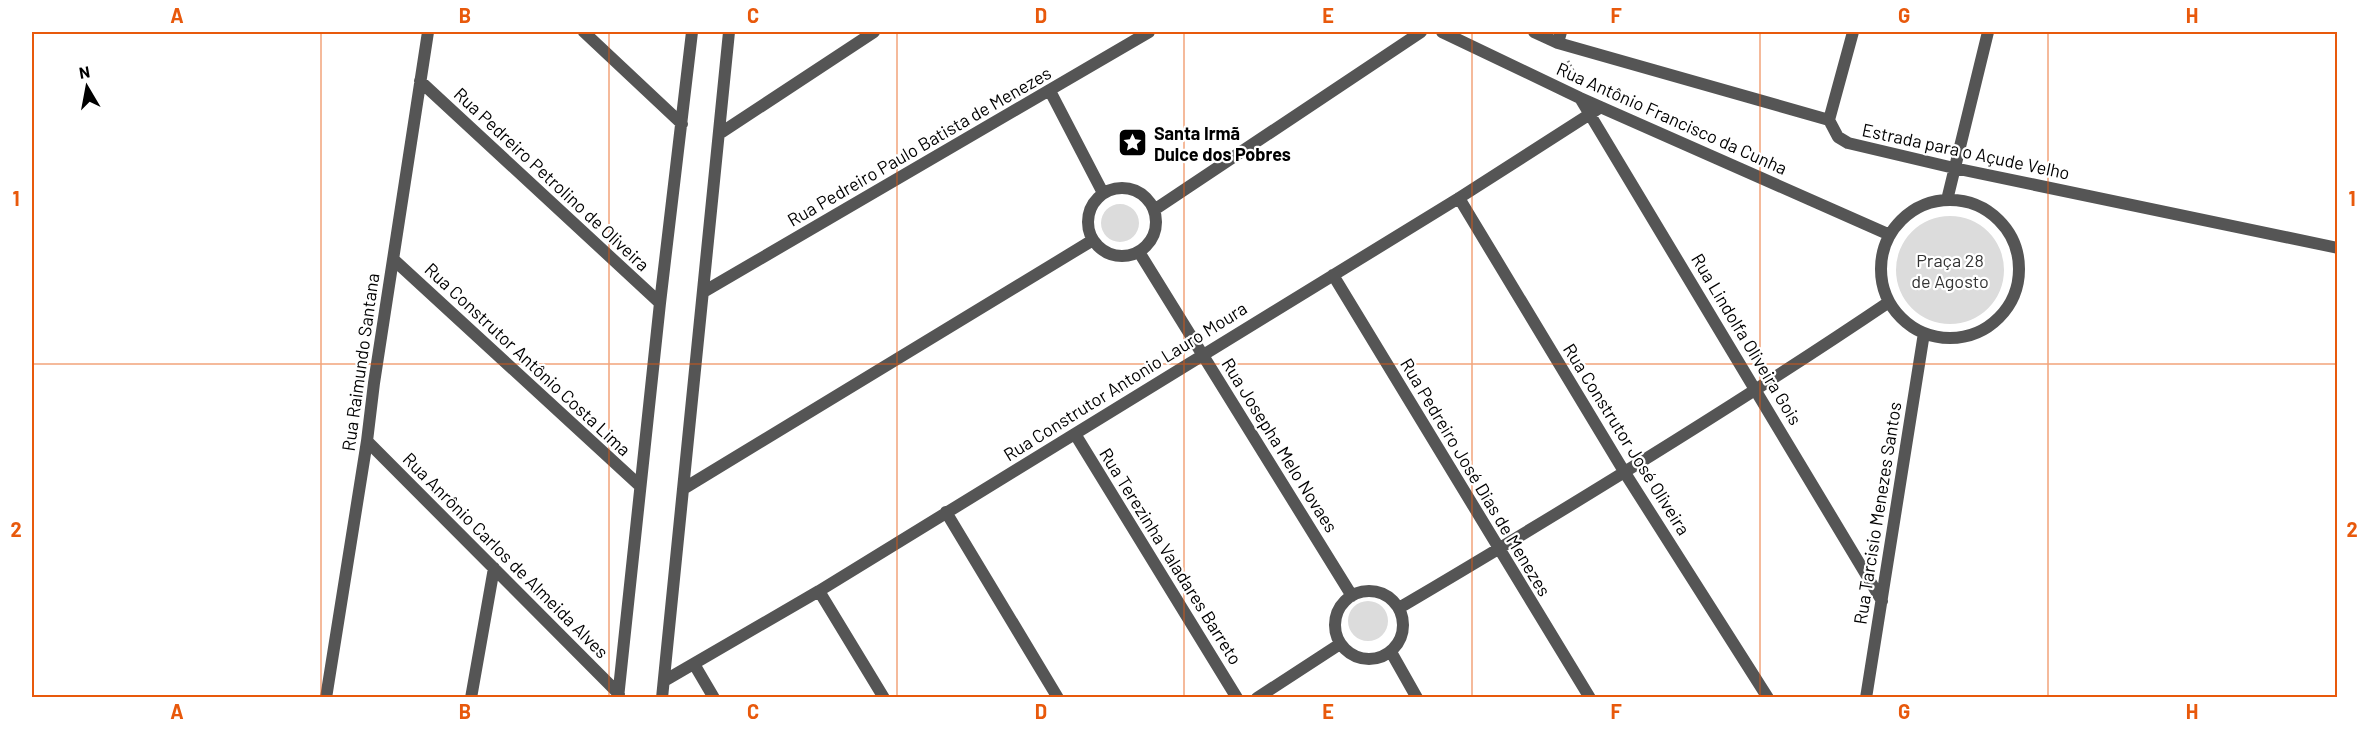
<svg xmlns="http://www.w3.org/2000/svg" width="2369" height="729" viewBox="0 0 2369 729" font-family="Barlow,sans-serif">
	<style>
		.green { fill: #dcdcdc }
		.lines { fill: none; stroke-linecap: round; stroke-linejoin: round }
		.path { stroke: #777; stroke-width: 3; stroke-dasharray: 1.5 3; stroke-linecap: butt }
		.minor { stroke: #555; stroke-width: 12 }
		.grid { fill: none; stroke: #e8590c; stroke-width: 1.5; stroke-opacity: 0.55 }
		.labels { text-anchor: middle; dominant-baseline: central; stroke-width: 4.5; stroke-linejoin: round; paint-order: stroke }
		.street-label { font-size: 18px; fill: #000; stroke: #fff }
		.poi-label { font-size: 18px; font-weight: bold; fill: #000; stroke: #fff; text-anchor: start }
		.park-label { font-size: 18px; fill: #333; stroke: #fff }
		.neatline { fill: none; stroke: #e8590c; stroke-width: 2 }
		.grid-label { font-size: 20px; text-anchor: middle; font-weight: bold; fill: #e8590c }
	</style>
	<rect width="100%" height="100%" fill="#fff"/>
	<path class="green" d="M1101 223a19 19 0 1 1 38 0a19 19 0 1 1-38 0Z
		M1896 270a54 54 0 1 1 108 0a54 54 0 1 1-108 0Z
		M1348 621a20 20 0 1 1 40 0a20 20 0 1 1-40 0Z"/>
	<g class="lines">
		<path class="path" d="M 1568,61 L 1579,81"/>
		<path class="minor" d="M 584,32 L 682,124
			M 1442,32 L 1580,98 L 1890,235
			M 1534,32 L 1558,43 L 1829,120 L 1838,137 L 1848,143 L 1954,168 L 2338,248
			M 1558,43 L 1561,32
			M 420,81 L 660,303
			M 1050,91 L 1103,193
			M 1580,98 L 1882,601
			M 1829,120 L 1853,32
			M 719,134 L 874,32
			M1088 222a34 34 0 1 1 68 0a34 34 0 1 1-68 0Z
			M 1459,198 L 1625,473 L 1768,698
			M 1947,200 L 1988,32
			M1881 269a69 69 0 1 1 138 0a69 69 0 1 1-138 0Z
			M 1154,210 L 1421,32
			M 1139,252 L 1352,596
			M 393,259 L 639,485
			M 1333,275 L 1590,698
			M 705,291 L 1149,32
			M 1075,434 L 1237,698
			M 367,441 L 619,694
			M 683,489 L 1093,240
			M 946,512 L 1058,698
			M 819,591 L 884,698
			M1335 625a34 34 0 1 1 68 0a34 34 0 1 1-68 0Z
			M 1399,608 C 1565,510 1729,410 1889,302
			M 1391,652 L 1417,698
			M 694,664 L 714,698
			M 664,681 L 819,591 L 1459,198 L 1601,107
			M 326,698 L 367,441 L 374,383 L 428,32
			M 471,698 L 494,568
			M 618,698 L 660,303 L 692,32
			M 662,698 L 729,32
			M 1257,698 L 1340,644
			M 1866,698 L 1924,333"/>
	</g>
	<path class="grid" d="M 321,32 L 321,698M 609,32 L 609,698M 897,32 L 897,698M 1184,32 L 1184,698M 1472,32 L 1472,698M 1760,32 L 1760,698M 2048,32 L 2048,698M 32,364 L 2338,364"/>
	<defs>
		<symbol id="sight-square" viewBox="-11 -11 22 22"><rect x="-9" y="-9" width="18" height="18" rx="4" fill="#000" stroke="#fff"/><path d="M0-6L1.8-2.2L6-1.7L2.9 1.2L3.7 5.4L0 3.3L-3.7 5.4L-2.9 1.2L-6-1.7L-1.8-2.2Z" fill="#fff"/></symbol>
	</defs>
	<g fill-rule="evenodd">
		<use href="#sight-square" x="1116" y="126" width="33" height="33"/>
	</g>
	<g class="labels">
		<g class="street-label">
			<text transform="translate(1672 118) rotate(24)">Rua Antônio Francisco da Cunha</text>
			<text transform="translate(919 146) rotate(-30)">Rua Pedreiro Paulo Batista de Menezes</text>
			<text transform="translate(1966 151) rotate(12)">Estrada para o Açude Velho</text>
			<text transform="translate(552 179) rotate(43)">Rua Pedreiro Petrolino de Oliveira</text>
			<text transform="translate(1747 339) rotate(59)">Rua Lindolfa Oliveira Gois</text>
			<text transform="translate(528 359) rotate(43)">Rua Construtor Antônio Costa Lima</text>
			<text transform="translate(360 362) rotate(-82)">Rua Raimundo Santana</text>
			<text transform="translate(1125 381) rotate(-32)">Rua Construtor Antonio Lauro Moura</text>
			<text transform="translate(1627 439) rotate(58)">Rua Construtor José Oliveira</text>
			<text transform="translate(1280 445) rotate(58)">Rua Josepha Melo Novaes</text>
			<text transform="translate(1476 477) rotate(59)">Rua Pedreiro José Dias de Menezes</text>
			<text transform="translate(1877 513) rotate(-81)">Rua Tarcisio Menezes Santos</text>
			<text transform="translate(506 555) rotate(45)">Rua Anrônio Carlos de Almeida Alves</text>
			<text transform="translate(1171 556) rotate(58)">Rua Terezinha Valadares Barreto</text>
		</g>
		<g class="poi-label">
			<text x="1154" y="133">Santa Irmã<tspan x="1154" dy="21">Dulce dos Pobres</tspan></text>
		</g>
		<g class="park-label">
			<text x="1950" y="260">Praça 28<tspan x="1950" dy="21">de Agosto</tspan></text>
		</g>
	</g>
	<rect width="2369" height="729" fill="none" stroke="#ffffff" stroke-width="66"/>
	<g transform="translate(87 87) rotate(350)" stroke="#ffffff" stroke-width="4.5" paint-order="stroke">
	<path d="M0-4.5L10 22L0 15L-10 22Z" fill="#000000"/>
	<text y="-9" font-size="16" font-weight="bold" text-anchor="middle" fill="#000000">N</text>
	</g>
	<rect x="33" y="33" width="2303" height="663" class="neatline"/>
	<g class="grid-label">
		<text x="177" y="23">A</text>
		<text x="465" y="23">B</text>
		<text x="753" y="23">C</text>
		<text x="1041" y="23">D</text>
		<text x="1328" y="23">E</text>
		<text x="1616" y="23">F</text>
		<text x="1904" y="23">G</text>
		<text x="2192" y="23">H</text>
		<text x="16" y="206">1</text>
		<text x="2352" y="206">1</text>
		<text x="16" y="537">2</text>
		<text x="2352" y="537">2</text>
		<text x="177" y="719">A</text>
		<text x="465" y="719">B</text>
		<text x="753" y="719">C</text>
		<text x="1041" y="719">D</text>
		<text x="1328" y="719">E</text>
		<text x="1616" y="719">F</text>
		<text x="1904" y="719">G</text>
		<text x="2192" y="719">H</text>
	</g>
</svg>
